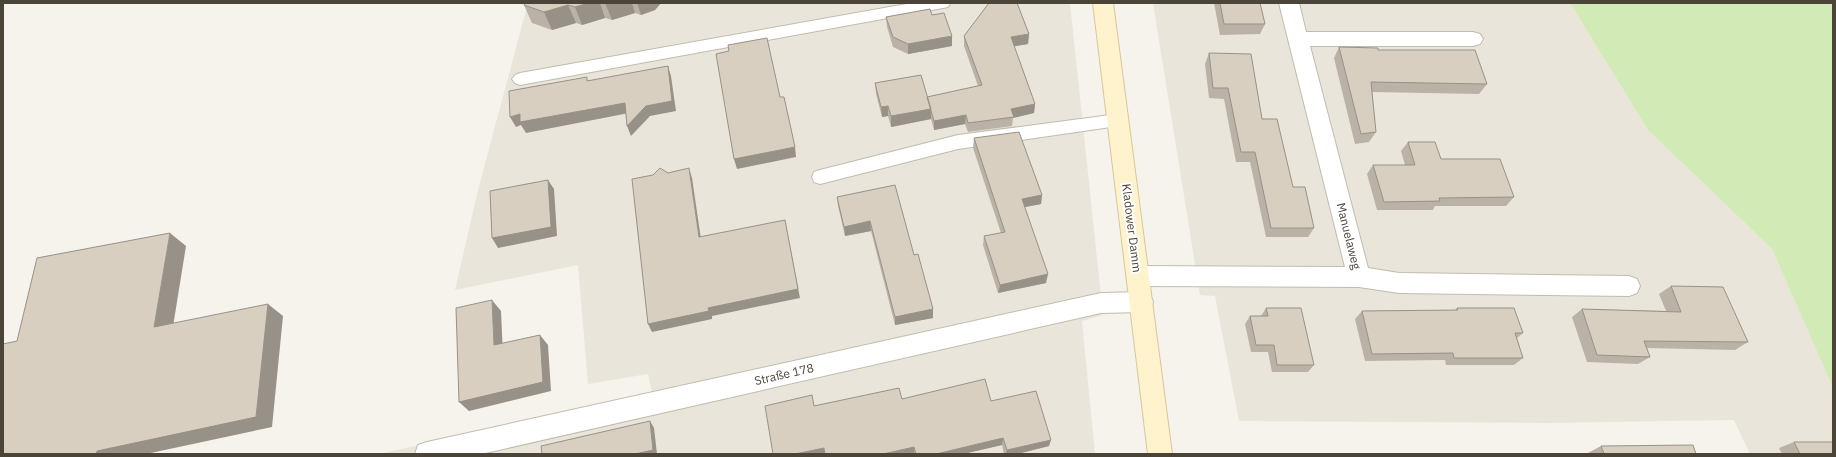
<svg xmlns="http://www.w3.org/2000/svg" width="1836" height="457" viewBox="0 0 1836 457" font-family="'IBM Plex Sans',sans-serif">
	<style>
		.residential { fill: #eae5da }
		.green { fill: #d2eab5 }
		.lines { fill: none; stroke-linecap: round; stroke-linejoin: round }
		.lane-casing { stroke: #c2bbae; stroke-width: 2 }
		.street-casing { stroke: #c2bbae; stroke-width: 2 }
		.secondary-casing { stroke: #d6c79b; stroke-width: 2 }
		.lane { fill: #fff; fill-rule: evenodd }
		.street { fill: #fff; fill-rule: evenodd }
		.secondary { fill: #fff3cd; fill-rule: evenodd }
		.wall { fill: #bab2a6 }
		.shaded-wall { fill: #979187 }
		.building { fill: #d8cfc1; stroke: #979187 }
		.labels { text-anchor: middle; dominant-baseline: central; stroke-width: 4; stroke-linejoin: round; paint-order: stroke }
		.street-label { font-size: 12px; fill: #4b4439; stroke: #fff }
	</style>
	<rect width="100%" height="100%" fill="#f6f3ec"/>
	<path class="residential" d="M 528,3 L 1070,3 L 1103,315 L 1082,321 L 1095,454 L 379,454 L 652,393 L 648,374 L 588,384 L 578,265 L 455,290 L 478,190 Z
		M 1153,3 L 1570,3 L 1648,130 L 1772,249 L 1833,388 L 1833,454 L 1750,454 L 1734,420 L 1546,423 L 1239,421 L 1215,296 L 1200,295 Z"/>
	<path class="green" d="M 1570,3 L 1833,3 L 1833,388 L 1772,249 L 1648,130 Z"/>
	<g class="lines">
		<defs>
			<path id="lane" d="M 912,3 L 950,3 L 948,7 L 943,8 L 520,85 L 515,83 L 512,79 L 515,75 L 520,73 Z
				M 1118,114 L 1124,115 L 1126,120 L 1124,125 L 1118,126 L 958,149 L 820,184 L 814,182 L 812,177 L 814,172 L 820,170 L 958,135 Z"/>
			<path id="street" d="M 1279,3 L 1299,3 L 1306,32 L 1473,32 L 1480,34 L 1483,39 L 1480,44 L 1473,46 L 1310,46 L 1368,268 L 1399,273 L 1629,276 L 1637,279 L 1640,286 L 1637,293 L 1629,296 L 1399,293 L 1359,287 L 1138,286 L 1130,283 L 1127,276 L 1130,269 L 1138,266 L 1345,267 Z
				M 1142,292 L 1150,295 L 1153,302 L 1150,309 L 1142,312 L 1101,313 L 481,454 L 415,454 L 418,445 L 427,442 L 1101,293 Z"/>
			<path id="secondary" d="M 1093,3 L 1113,3 L 1172,454 L 1148,454 Z"/>
		</defs>
		<use href="#lane" class="lane-casing"/>
		<use href="#street" class="street-casing"/>
		<use href="#secondary" class="secondary-casing"/>
		<use href="#lane" class="lane"/>
		<use href="#street" class="street"/>
		<use href="#secondary" class="secondary"/>
	</g>
	<path class="wall" d="M 525,3 L 661,3 L 655,10 L 641,15 L 635,13 L 612,20 L 605,18 L 582,25 L 576,23 L 552,30 L 532,23 L 524,5 Z
		M 1214,3 L 1260,3 L 1265,24 L 1260,34 L 1220,35 Z
		M 932,15 L 952,46 L 908,54 L 893,47 L 887,27 L 886,17 Z
		M 1029,34 L 1028,44 L 1014,46 L 1035,104 L 1034,113 L 1013,118 L 1012,126 L 968,132 L 965,124 L 934,130 L 931,119 L 891,127 L 888,116 L 882,117 L 876,94 L 875,83 L 927,97 L 978,86 L 964,46 L 964,36 Z
		M 1339,47 L 1378,50 L 1487,84 L 1479,94 L 1372,92 L 1376,132 L 1369,142 L 1355,144 L 1334,58 Z
		M 1209,53 L 1262,119 L 1293,187 L 1314,228 L 1308,237 L 1266,237 L 1250,162 L 1236,162 L 1224,99 L 1209,98 L 1205,64 Z
		M 974,138 L 1042,195 L 1041,204 L 1025,207 L 1046,283 L 998,293 L 983,245 L 984,236 L 1001,233 L 973,148 Z
		M 1408,142 L 1441,159 L 1514,197 L 1506,206 L 1435,206 L 1433,210 L 1377,210 L 1367,174 L 1373,165 L 1405,165 L 1401,151 Z
		M 837,197 L 914,255 L 933,318 L 895,325 L 871,231 L 845,236 L 838,206 Z
		M 1671,286 L 1748,342 L 1735,350 L 1647,348 L 1650,357 L 1638,364 L 1587,362 L 1572,317 L 1582,309 L 1666,311 L 1659,294 Z
		M 1266,308 L 1314,365 L 1308,372 L 1272,372 L 1268,352 L 1251,352 L 1245,324 L 1250,316 L 1261,316 Z
		M 1457,308 L 1523,333 L 1517,338 L 1523,358 L 1514,365 L 1446,365 L 1445,360 L 1365,361 L 1355,319 L 1362,311 L 1455,310 Z
		M 902,399 L 991,401 L 1049,446 L 1017,454 L 1004,454 L 1002,445 L 963,454 L 915,454 L 914,453 L 815,406 Z
		M 1794,442 L 1833,454 L 1782,454 L 1779,448 Z
		M 1601,446 L 1696,454 L 1586,454 Z"/>
	<path class="shaded-wall" d="M 589,3 L 600,3 L 605,18 L 582,25 L 575,7 Z
		M 605,3 L 632,3 L 635,13 L 612,20 Z
		M 637,3 L 661,3 L 655,10 L 641,15 Z
		M 568,5 L 576,23 L 552,30 L 544,12 Z
		M 1029,34 L 1028,44 L 1010,47 L 1011,37 Z
		M 952,36 L 952,46 L 908,54 L 908,44 Z
		M 668,66 L 671,76 L 676,111 L 650,116 L 631,136 L 627,126 Z
		M 625,103 L 629,113 L 526,133 L 521,125 L 516,127 L 510,117 L 520,114 Z
		M 1035,104 L 1034,113 L 1013,118 L 1011,109 Z
		M 888,106 L 888,116 L 882,117 L 881,107 Z
		M 931,109 L 931,119 L 891,127 L 891,116 Z
		M 966,115 L 965,124 L 934,130 L 934,121 Z
		M 795,147 L 796,157 L 737,169 L 734,159 Z
		M 689,168 L 692,178 L 702,246 L 699,237 Z
		M 548,180 L 554,189 L 557,236 L 498,248 L 492,238 Z
		M 1042,195 L 1041,204 L 1020,208 L 1022,199 Z
		M 785,220 L 800,298 L 712,316 L 712,319 L 652,332 L 648,324 Z
		M 870,221 L 871,231 L 845,236 L 844,227 Z
		M 170,233 L 186,246 L 171,339 L 154,327 Z
		M 1048,274 L 1046,283 L 998,293 L 1000,285 Z
		M 492,300 L 501,311 L 503,356 L 494,345 Z
		M 268,304 L 283,316 L 272,427 L 146,454 L 96,454 L 97,451 Z
		M 933,309 L 933,318 L 895,325 L 895,317 Z
		M 540,335 L 548,345 L 551,391 L 469,411 L 459,402 Z
		M 650,421 L 654,428 L 657,454 L 635,454 Z
		M 1003,438 L 1002,445 L 963,454 L 936,454 Z
		M 1051,440 L 1049,446 L 1017,454 L 1006,454 L 1007,450 Z
		M 914,447 L 914,453 L 911,454 L 883,454 Z
		M 824,448 L 825,454 L 795,454 Z"/>
	<path class="building" d="M 525,3 L 589,3 L 575,7 L 568,5 L 544,12 L 524,5 Z
		M 989,3 L 1017,3 L 1029,34 L 1011,37 L 1035,104 L 1011,109 L 1014,117 L 968,123 L 966,115 L 934,121 L 927,97 L 982,85 L 964,36 Z
		M 1220,3 L 1260,3 L 1265,24 L 1224,24 Z
		M 930,9 L 932,15 L 944,13 L 952,36 L 908,44 L 893,37 L 886,17 Z
		M 767,38 L 780,97 L 784,97 L 795,147 L 734,159 L 716,54 L 729,51 L 728,45 Z
		M 1339,47 L 1378,48 L 1378,50 L 1475,50 L 1487,84 L 1371,82 L 1376,132 L 1361,134 Z
		M 1209,53 L 1251,54 L 1262,119 L 1277,119 L 1293,187 L 1305,187 L 1314,228 L 1271,228 L 1255,152 L 1241,152 L 1228,88 L 1213,88 Z
		M 668,66 L 672,101 L 646,106 L 627,126 L 625,103 L 520,122 L 520,114 L 510,117 L 509,91 L 587,77 L 587,81 Z
		M 921,75 L 931,109 L 891,116 L 888,106 L 881,107 L 875,83 Z
		M 1019,132 L 1042,195 L 1022,199 L 1048,274 L 1000,285 L 984,236 L 1005,232 L 974,138 Z
		M 1408,142 L 1435,142 L 1441,159 L 1500,159 L 1514,197 L 1439,198 L 1440,201 L 1384,202 L 1373,165 L 1415,165 Z
		M 660,168 L 668,173 L 689,168 L 699,237 L 785,220 L 798,289 L 708,308 L 709,311 L 648,324 L 632,179 L 653,175 Z
		M 548,180 L 551,227 L 492,238 L 490,191 Z
		M 895,185 L 914,255 L 918,254 L 933,309 L 895,317 L 870,221 L 844,227 L 837,197 Z
		M 170,233 L 154,327 L 268,304 L 256,417 L 97,451 L 96,454 L 3,454 L 3,344 L 17,341 L 37,258 Z
		M 1671,286 L 1723,287 L 1748,342 L 1644,341 L 1650,357 L 1597,355 L 1582,309 L 1681,312 Z
		M 492,300 L 494,345 L 540,335 L 543,382 L 459,402 L 456,308 Z
		M 1266,308 L 1301,308 L 1314,365 L 1277,365 L 1274,345 L 1256,345 L 1250,316 L 1268,316 Z
		M 1457,308 L 1514,308 L 1523,333 L 1515,333 L 1523,358 L 1454,358 L 1453,353 L 1372,354 L 1362,311 L 1458,310 Z
		M 985,379 L 991,401 L 1036,391 L 1051,440 L 1007,450 L 1003,438 L 936,454 L 916,454 L 914,447 L 883,454 L 825,454 L 824,448 L 795,454 L 773,454 L 765,406 L 812,395 L 814,406 L 899,388 L 902,399 Z
		M 650,421 L 653,450 L 635,454 L 542,454 L 541,446 Z
		M 1794,442 L 1833,442 L 1833,454 L 1800,454 Z
		M 1693,445 L 1696,454 L 1604,454 L 1601,446 Z"/>
	<g class="labels">
		<g class="street-label">
			<text transform="translate(1132 228) rotate(83)">Kladower Damm</text>
			<text transform="translate(1349 236) rotate(76)">Manuelaweg</text>
			<text transform="translate(784 374) rotate(-13)">Straße 178</text>
		</g>
	</g>
	<rect width="1836" height="457" fill="none" stroke="#4b4439" stroke-width="8"/>
</svg>
